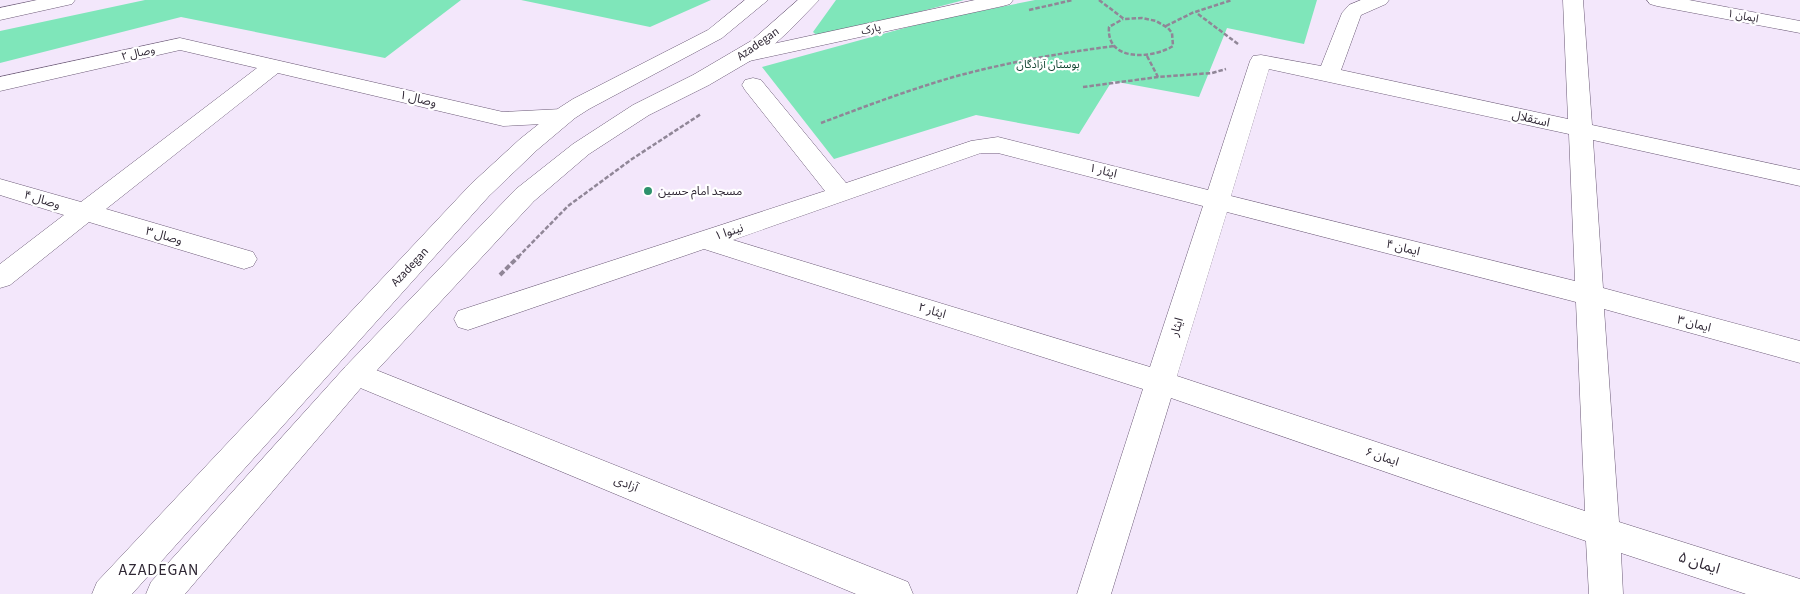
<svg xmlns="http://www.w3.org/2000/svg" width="1800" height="594" viewBox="0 0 1800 594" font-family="'Source Sans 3','Noto Sans Arabic',sans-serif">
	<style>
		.green { fill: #7fe6ba }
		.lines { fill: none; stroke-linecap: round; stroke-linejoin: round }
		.street-casing { stroke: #6c5b77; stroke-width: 1 }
		.secondary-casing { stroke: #6c5b77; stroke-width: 1 }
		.path-far1 { stroke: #908697; stroke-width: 2.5; stroke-dasharray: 4.5 2; stroke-linecap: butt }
		.path { stroke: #908697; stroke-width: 4; stroke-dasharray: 5.5 2.5; stroke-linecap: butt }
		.street { fill: #fff; fill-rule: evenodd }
		.secondary { fill: #fff; fill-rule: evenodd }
		.poi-dot { fill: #2d916c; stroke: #fff; stroke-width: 2 }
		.labels { text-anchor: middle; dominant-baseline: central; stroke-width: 4.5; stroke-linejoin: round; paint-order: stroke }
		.far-street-label { font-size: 11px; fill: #2f2734; stroke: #fff }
		.far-park-label { font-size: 11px; fill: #144633; stroke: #fff }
		.street-label { font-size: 12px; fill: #2f2734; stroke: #fff }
		.poi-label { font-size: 12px; fill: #2f2734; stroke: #fff; text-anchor: start }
		.near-street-label { font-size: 15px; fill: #2f2734; stroke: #fff }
		.near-neighbourhood-label { font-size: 16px; letter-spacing: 1px; fill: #2f2734; stroke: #fff }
	</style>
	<rect width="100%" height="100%" fill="#f3e7fb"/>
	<path class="green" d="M 145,0 L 461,0 L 385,58 L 181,17 L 0,63 L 0,31 Z
		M 521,0 L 711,0 L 650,27 Z
		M 836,0 L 964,0 L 820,38 L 813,32 Z
		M 1035,0 L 1317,0 L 1304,44 L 1227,28 L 1199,97 L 1112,81 L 1079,134 L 976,115 L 834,159 L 762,67 L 930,21 Z"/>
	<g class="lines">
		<defs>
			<path id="street" d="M 975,0 L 1013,0 L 1010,4 L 1003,6 L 740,63 L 732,62 L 729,57 L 732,52 L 740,51 Z
				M 1361,0 L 1389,0 L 1386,4 L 1361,15 L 1341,70 L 1568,119 L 1563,0 L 1583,0 L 1592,125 L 1800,170 L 1800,186 L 1593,140 L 1603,288 L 1800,341 L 1800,363 L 1604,309 L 1619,522 L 1800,579 L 1800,594 L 1746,594 L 1621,553 L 1623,594 L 1589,594 L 1586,541 L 1171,398 L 1111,594 L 1077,594 L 1143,389 L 704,249 L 468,330 L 458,327 L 454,319 L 458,311 L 825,191 L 745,90 L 742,85 L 745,80 L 753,78 L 761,80 L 846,183 L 971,141 L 998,137 L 1208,190 L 1250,61 L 1253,56 L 1261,55 L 1321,66 L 1342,13 L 1349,5 ZM 1269,69 L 1569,134 L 1575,281 L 1231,196 ZM 981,153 L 998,153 L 1203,206 L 1150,367 L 733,240 ZM 1227,212 L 1576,302 L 1585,511 L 1177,376 Z
				M 1647,0 L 1689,0 L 1800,21 L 1800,33 L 1657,6 L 1650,4 Z
				M 180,38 L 503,112 L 562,109 L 570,111 L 574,116 L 570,121 L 562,123 L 503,126 L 278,73 L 106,209 L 253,252 L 257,259 L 253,266 L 244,269 L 89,222 L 10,285 L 0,288 L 0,264 L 64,215 L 0,195 L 0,179 L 81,202 L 257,68 L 180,50 L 0,91 L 0,77 Z
				M 356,362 L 908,582 L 913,594 L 856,594 L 346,382 L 341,374 L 346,366 Z"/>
			<path id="secondary" d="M 37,0 L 75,0 L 72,4 L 0,20 L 0,8 Z
				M 745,0 L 768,0 L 722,38 L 589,109 L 575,118 L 537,150 L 489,196 L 132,594 L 92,594 L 97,582 L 471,184 L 520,139 L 559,108 L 573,99 L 708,30 Z
				M 798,0 L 819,0 L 789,31 L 767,51 L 709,85 L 649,115 L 589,154 L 534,201 L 366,382 L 185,594 L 146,594 L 151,582 L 346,366 L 516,189 L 573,144 L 633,105 L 693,75 L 751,41 Z"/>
		</defs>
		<use href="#street" class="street-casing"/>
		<use href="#secondary" class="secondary-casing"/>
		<path class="path-far1" d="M 1099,0 L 1124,19 L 1142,18 L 1156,21 L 1168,28 L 1172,33 L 1173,46 C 1152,59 1106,62 1109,27 L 1123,19
			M 1029,10 L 1073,0
			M 1198,14 L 1238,44
			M 1166,26 L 1192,13 L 1232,0
			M 1147,56 L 1158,77
			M 1083,87 L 1158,77 L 1212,73 L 1226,69
			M 821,123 C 866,106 911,89 957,76 C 1009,62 1061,53 1114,46
			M 518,257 L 568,206 L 632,159 L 701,114"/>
		<path class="path" d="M 500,275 L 519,256"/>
		<use href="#street" class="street"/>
		<use href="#secondary" class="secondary"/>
	</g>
	<circle class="poi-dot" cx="648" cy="191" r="5"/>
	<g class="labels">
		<g class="far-street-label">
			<text transform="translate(1743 16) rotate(11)">ایمان ۱</text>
			<text transform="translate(871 29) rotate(-12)">پارک</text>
			<text transform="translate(138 53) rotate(-13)">وصال ۲</text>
		</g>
		<g class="far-park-label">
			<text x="1048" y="64">بوستان آزادگان</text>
		</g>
		<g class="street-label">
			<text transform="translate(758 44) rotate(-35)">Azadegan</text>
			<text transform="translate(418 99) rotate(13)">وصال ۱</text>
			<text transform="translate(1531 119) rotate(13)">استقلال</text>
			<text transform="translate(1103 171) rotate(14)">ایثار ۱</text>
			<text transform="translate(42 200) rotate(17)">وصال ۴</text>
			<text transform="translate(729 232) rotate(-18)">نینوا ۱</text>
			<text transform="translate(164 236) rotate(16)">وصال ۳</text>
			<text transform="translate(1403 248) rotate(14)">ایمان ۴</text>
			<text transform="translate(410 267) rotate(-47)">Azadegan</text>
			<text transform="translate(932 311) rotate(17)">ایثار ۲</text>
			<text transform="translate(1694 324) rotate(15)">ایمان ۳</text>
			<text transform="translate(1177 327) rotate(-73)">ایثار</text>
			<text transform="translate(1382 457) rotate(19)">ایمان ۶</text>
			<text transform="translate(626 484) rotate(22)">آزادی</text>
		</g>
		<g class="poi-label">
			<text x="658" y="191">مسجد امام حسین</text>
		</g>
		<g class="near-street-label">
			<text transform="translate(1699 563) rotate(18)">ایمان ۵</text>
		</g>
		<g class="near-neighbourhood-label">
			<text x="159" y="570">AZADEGAN</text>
		</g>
	</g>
</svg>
